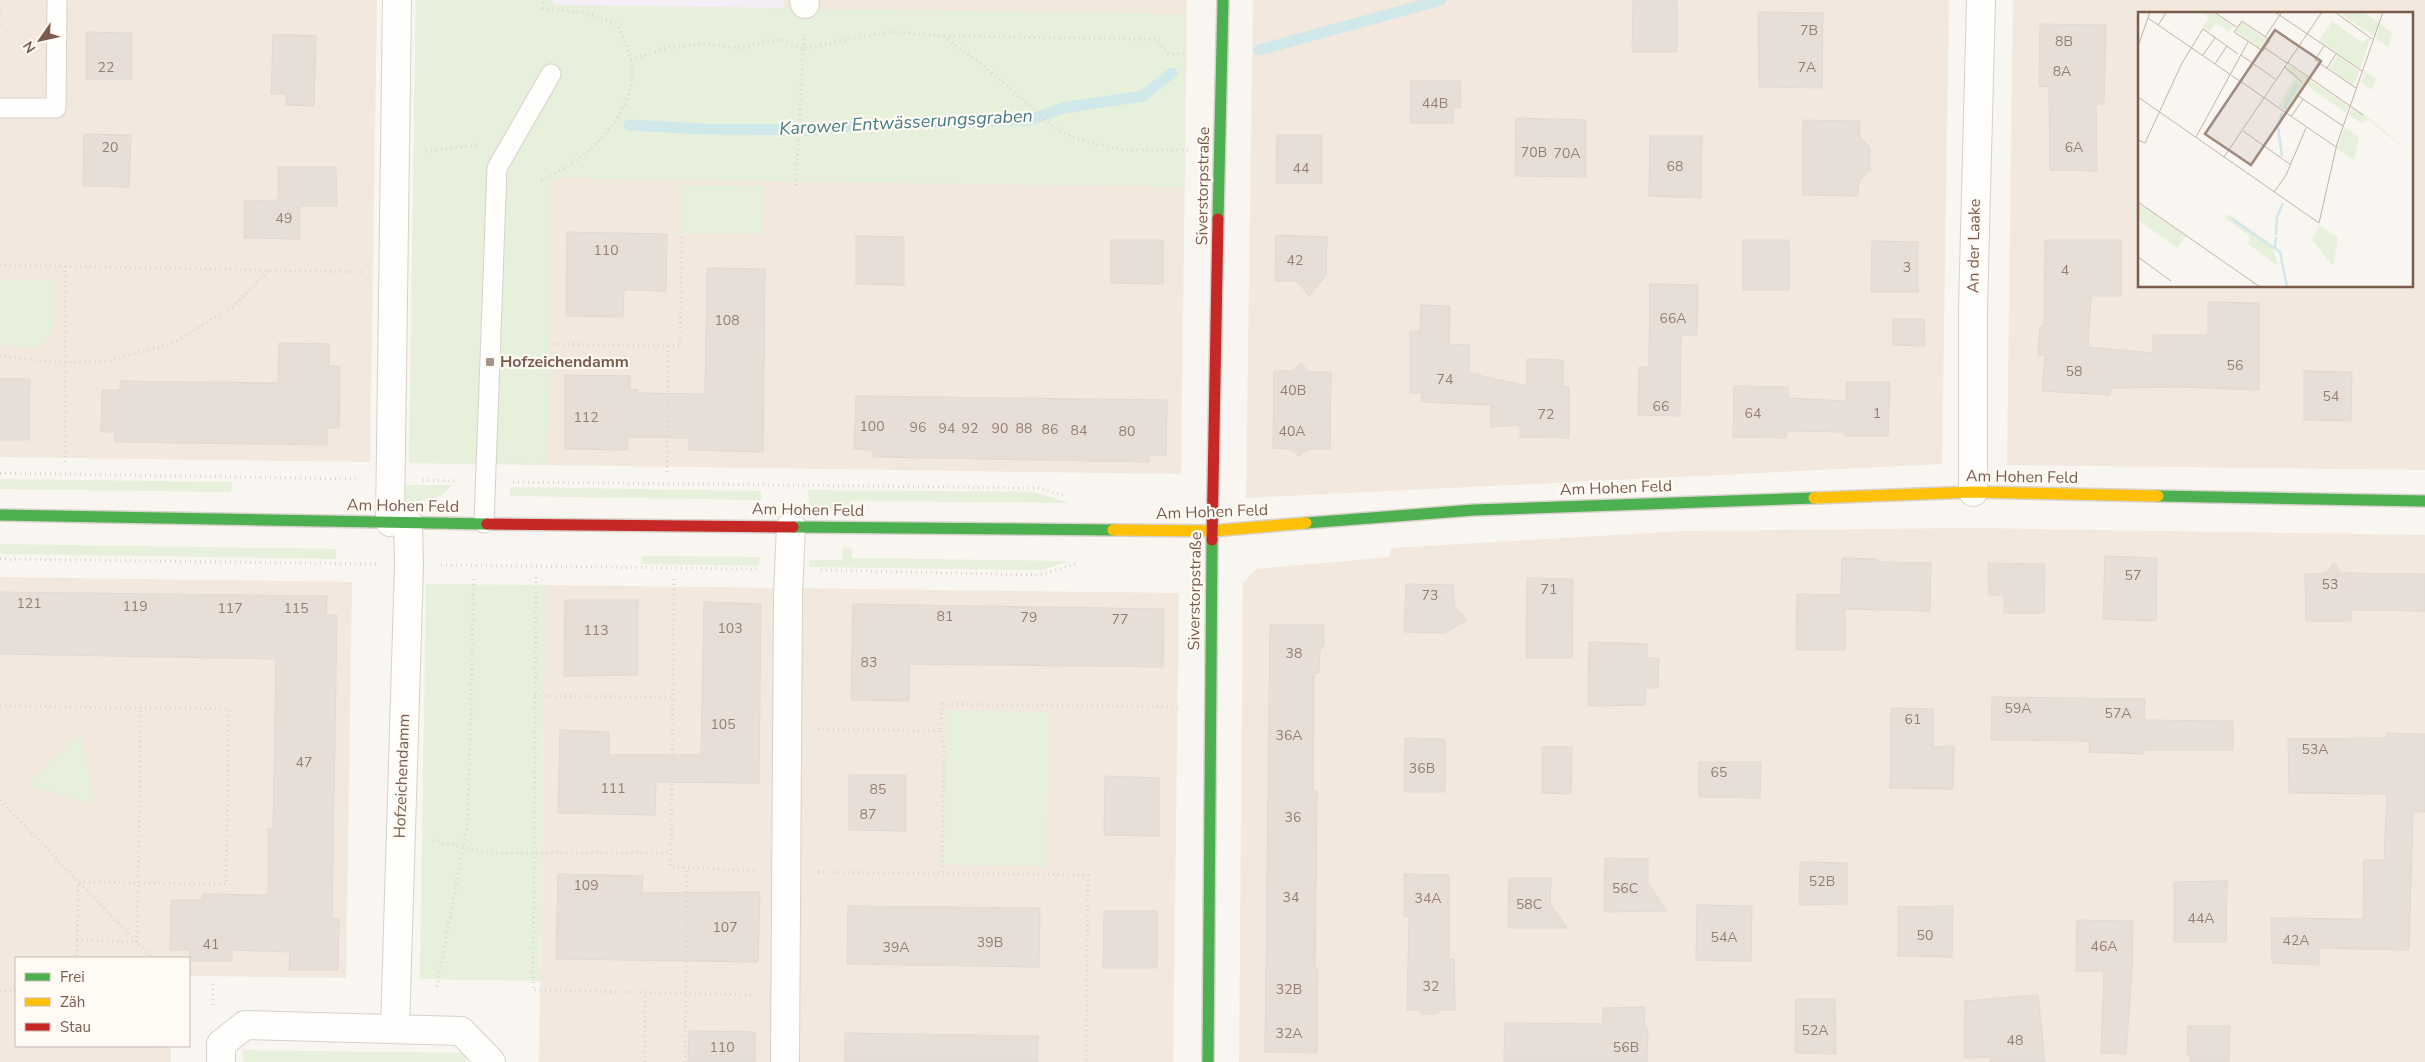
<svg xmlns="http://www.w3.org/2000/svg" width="2425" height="1062" viewBox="0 0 2425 1062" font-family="'Nunito Sans',sans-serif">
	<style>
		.residential { fill: #f2e8de; fill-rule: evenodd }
		.education { fill: #f6eef6 }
		.green { fill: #e7f0db }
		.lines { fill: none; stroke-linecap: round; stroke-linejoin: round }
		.stream { stroke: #d0e8ea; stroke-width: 11 }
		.building { fill: #e6ded7; stroke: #e2d8d2 }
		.lane-casing { stroke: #d7d1cb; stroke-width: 21 }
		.street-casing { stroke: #d7d1cb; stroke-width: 30 }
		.fast-casing { stroke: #d9d2cb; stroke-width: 14 }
		.slow-casing { stroke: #d9d2cb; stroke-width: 14 }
		.jam-casing { stroke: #d9d2cb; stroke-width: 14 }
		.path { stroke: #dcd5d0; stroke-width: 3; stroke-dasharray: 1 4; stroke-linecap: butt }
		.lane { stroke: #fefefd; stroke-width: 19 }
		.street { stroke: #fefefd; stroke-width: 28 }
		.fast { stroke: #4caf50; stroke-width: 11 }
		.slow { stroke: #ffc107; stroke-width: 11 }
		.jam { stroke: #c62828; stroke-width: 11 }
		.poi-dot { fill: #a69286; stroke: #fffaf3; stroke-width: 2 }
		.labels { text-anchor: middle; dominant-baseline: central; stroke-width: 4.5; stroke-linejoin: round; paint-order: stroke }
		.number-label { font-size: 14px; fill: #977e72 }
		.street-label { font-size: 16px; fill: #7a5c4d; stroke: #fffaf3 }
		.poi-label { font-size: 16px; font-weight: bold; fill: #7a5c4d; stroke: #fffaf3; text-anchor: start }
		.water-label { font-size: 18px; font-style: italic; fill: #437c86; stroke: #fffaf3 }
		.inset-river { fill: none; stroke: #d0e8ea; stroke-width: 2.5 }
		.inset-road { fill: none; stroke: #c2b3aa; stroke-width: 1 }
		.view { fill: #9f8a7d; fill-opacity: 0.15; stroke: #9f8a7d; stroke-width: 2.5 }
		.inset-edge { fill: none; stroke: #7a5c4d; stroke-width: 2.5 }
	</style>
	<rect width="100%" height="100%" fill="#f9f5f0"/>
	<path class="residential" d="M 0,0 L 377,0 L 370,462 L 0,457 Z
		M 416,0 L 1187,0 L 1181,474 L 409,463 Z
		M 1253,0 L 1949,0 L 1942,464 L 1246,498 Z
		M 2013,0 L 2425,0 L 2425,470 L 2007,465 ZM 2139,14 L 2411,14 L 2411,286 L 2139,286 Z
		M 1973,528 L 2425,535 L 2425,1062 L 1239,1062 L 1243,583 L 1256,569 L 1390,557 L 1391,548 L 1685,531 Z
		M 0,577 L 352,582 L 346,978 L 189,976 L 189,958 L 16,958 L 16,1046 L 171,1046 L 171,1062 L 0,1062 Z
		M 546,585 L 1179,593 L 1173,1062 L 539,1062 Z"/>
	<path class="education" d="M 553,0 L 784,0 L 784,8 L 553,5 Z"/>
	<path class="green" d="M 416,0 L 553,0 L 554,5 L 1186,14 L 1185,187 L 552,178 L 548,464 L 409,463 Z
		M 681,185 L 763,186 L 762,234 L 680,234 Z
		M 0,280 L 53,280 L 55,317 L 50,337 L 36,349 L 0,344 Z
		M 0,479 L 232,482 L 231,492 L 0,489 Z
		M 402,485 L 452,485 L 441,496 L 405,504 Z
		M 510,487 L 761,491 L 761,500 L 510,496 Z
		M 808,490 L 1034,492 L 1069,503 L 853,501 L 853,511 L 810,510 Z
		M 0,544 L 335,549 L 336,559 L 0,554 Z
		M 843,547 L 852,548 L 852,558 L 1068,561 L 1044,570 L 809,567 L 809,560 L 842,560 Z
		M 642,556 L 760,557 L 759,566 L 641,564 Z
		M 426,584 L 546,585 L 540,981 L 420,979 Z
		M 946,710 L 1050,712 L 1047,867 L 942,864 Z
		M 81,733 L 95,804 L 26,785 Z
		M 243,1050 L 466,1053 L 466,1062 L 243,1062 Z"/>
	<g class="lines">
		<path class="stream" d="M 1259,50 L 1441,0
			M 629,125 L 703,129 L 812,130 L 865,125 L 1029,120 L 1063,108 L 1143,96 L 1172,73"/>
	</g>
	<path class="building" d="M 1633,0 L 1677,0 L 1677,52 L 1632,52 Z
		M 1758,12 L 1823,13 L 1822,88 L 1759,87 Z
		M 2040,24 L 2106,25 L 2104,104 L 2096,104 L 2097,171 L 2050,170 L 2049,87 L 2039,86 Z
		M 86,32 L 132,33 L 132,79 L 86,79 Z
		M 273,34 L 316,36 L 314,106 L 286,105 L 286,94 L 271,94 Z
		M 1411,81 L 1460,81 L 1461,108 L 1453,108 L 1453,123 L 1410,123 Z
		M 1516,118 L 1586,120 L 1586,177 L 1515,176 Z
		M 1803,120 L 1860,121 L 1859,136 L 1870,147 L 1870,170 L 1859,181 L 1858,196 L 1803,195 Z
		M 84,134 L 131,135 L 129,187 L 83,186 Z
		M 1277,135 L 1322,135 L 1322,183 L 1276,183 Z
		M 1650,136 L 1702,136 L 1701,198 L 1649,196 Z
		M 278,167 L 336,167 L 337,206 L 300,206 L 300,239 L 244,238 L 244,201 L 278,200 Z
		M 567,232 L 667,234 L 666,291 L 624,290 L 623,317 L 566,316 Z
		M 1276,235 L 1327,237 L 1326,275 L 1309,296 L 1297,281 L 1275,281 Z
		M 856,236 L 904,237 L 904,285 L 856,284 Z
		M 1111,240 L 1163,240 L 1163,284 L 1111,283 Z
		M 1743,240 L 1789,240 L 1789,290 L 1743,290 Z
		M 2045,240 L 2121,240 L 2121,296 L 2091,296 L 2088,347 L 2153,353 L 2153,335 L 2208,335 L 2208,302 L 2259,303 L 2259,390 L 2181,387 L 2111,388 L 2110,395 L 2042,391 L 2045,356 L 2038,355 L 2040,326 L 2044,326 Z
		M 1872,241 L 1918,242 L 1918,292 L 1871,292 Z
		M 707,268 L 765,269 L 763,452 L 689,450 L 689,438 L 628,437 L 628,450 L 565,449 L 565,375 L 630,376 L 630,389 L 638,390 L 638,393 L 705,394 Z
		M 1650,284 L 1698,285 L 1697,335 L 1681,335 L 1680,416 L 1638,415 L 1639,367 L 1649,367 Z
		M 1421,305 L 1450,306 L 1449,344 L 1470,345 L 1469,373 L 1527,386 L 1527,359 L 1563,360 L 1563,386 L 1569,387 L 1569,438 L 1520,437 L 1520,425 L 1491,427 L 1491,405 L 1421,402 L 1422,393 L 1410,393 L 1410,331 L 1420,331 Z
		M 1893,319 L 1924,319 L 1925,346 L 1893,345 Z
		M 279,343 L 329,344 L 329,366 L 340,366 L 339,428 L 327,428 L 327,445 L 115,442 L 114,432 L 101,432 L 102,390 L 120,390 L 120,381 L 278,383 Z
		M 1301,363 L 1309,372 L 1331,372 L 1330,449 L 1307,449 L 1299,457 L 1291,449 L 1273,448 L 1274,371 L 1293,371 Z
		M 2304,371 L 2352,372 L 2351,421 L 2304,420 Z
		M 0,379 L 30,379 L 29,440 L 0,440 Z
		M 1846,382 L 1890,382 L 1888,436 L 1845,436 L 1845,432 L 1787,431 L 1786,438 L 1733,437 L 1734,386 L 1788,387 L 1788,398 L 1846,401 Z
		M 856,396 L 1167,400 L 1166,456 L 1149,454 L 1149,462 L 873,457 L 873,450 L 854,449 Z
		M 2105,556 L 2157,558 L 2156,621 L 2103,619 Z
		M 1842,558 L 1877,559 L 1877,562 L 1931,563 L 1930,611 L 1845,609 L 1845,650 L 1796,650 L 1797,594 L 1841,595 Z
		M 1988,563 L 2045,564 L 2044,613 L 2004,613 L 2004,595 L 1989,595 Z
		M 2334,563 L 2341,573 L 2425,574 L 2425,611 L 2351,610 L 2351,621 L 2306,621 L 2305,574 L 2325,573 Z
		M 1527,578 L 1573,579 L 1572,658 L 1526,658 Z
		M 1406,584 L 1454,585 L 1454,606 L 1467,620 L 1445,633 L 1404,632 Z
		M 0,592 L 327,596 L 326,615 L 337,615 L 332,919 L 339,919 L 338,970 L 289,970 L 290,952 L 232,950 L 232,961 L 189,961 L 190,950 L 170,950 L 171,900 L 202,900 L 202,894 L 268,895 L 268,829 L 273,829 L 276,659 L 0,654 Z
		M 565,600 L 638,600 L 638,675 L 564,676 Z
		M 704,602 L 761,604 L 759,783 L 656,782 L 655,815 L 558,813 L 560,730 L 609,732 L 609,755 L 701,755 Z
		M 853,604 L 1164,609 L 1163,667 L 910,664 L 909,701 L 851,700 Z
		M 1270,625 L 1324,625 L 1324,645 L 1320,650 L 1319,673 L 1314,673 L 1313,791 L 1317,791 L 1315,969 L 1318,969 L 1317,1053 L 1265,1052 Z
		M 1589,642 L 1647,644 L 1647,658 L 1659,658 L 1658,688 L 1646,688 L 1645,705 L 1588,706 Z
		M 1992,697 L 2145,699 L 2144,720 L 2233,721 L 2233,750 L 2144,750 L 2144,754 L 2089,752 L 2090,741 L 1991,740 Z
		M 1891,708 L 1933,709 L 1933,747 L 1954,746 L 1953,789 L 1890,788 Z
		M 2387,733 L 2425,734 L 2425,812 L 2413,811 L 2409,950 L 2319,948 L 2319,965 L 2272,963 L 2271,918 L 2363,919 L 2364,860 L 2384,860 L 2387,794 L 2289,793 L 2288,739 L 2387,738 Z
		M 1405,738 L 1445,739 L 1445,792 L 1404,792 Z
		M 1542,747 L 1572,747 L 1571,794 L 1542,793 Z
		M 1699,762 L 1761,762 L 1760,798 L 1699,797 Z
		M 849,775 L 906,775 L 906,831 L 849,830 Z
		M 1105,776 L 1159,778 L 1159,836 L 1104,835 Z
		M 1605,858 L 1648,859 L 1648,883 L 1667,911 L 1604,912 Z
		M 1800,862 L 1847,863 L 1847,904 L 1799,905 Z
		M 558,874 L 643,876 L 642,893 L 760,892 L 758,962 L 556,959 Z
		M 1404,874 L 1449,875 L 1449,959 L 1454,959 L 1455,1010 L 1441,1010 L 1437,1014 L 1422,1014 L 1420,1010 L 1407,1010 L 1409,916 L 1404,916 Z
		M 1509,878 L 1551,878 L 1550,903 L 1567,928 L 1508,928 Z
		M 2227,881 L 2226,942 L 2174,942 L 2174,882 Z
		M 1697,905 L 1752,906 L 1751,961 L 1696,960 Z
		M 848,906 L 1040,908 L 1039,967 L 847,964 Z
		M 1953,906 L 1952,957 L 1898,956 L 1898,907 Z
		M 1104,911 L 1157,911 L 1157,968 L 1103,968 Z
		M 2077,920 L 2133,921 L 2132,971 L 2126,1054 L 2101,1053 L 2104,971 L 2076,971 Z
		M 2038,995 L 2045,1062 L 1991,1062 L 1990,1057 L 1964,1058 L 1965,1001 Z
		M 1796,999 L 1835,999 L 1836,1054 L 1795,1053 Z
		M 1645,1007 L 1644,1025 L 1648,1029 L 1647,1062 L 1504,1062 L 1505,1023 L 1603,1024 L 1603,1008 Z
		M 2188,1026 L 2230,1026 L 2229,1062 L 2191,1062 L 2190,1056 L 2187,1056 Z
		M 689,1031 L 755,1032 L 755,1062 L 688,1062 Z
		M 845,1033 L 1038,1036 L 1038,1062 L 845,1062 Z"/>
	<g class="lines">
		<defs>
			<path id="lane" d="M 0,108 L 56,108 L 57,0
				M 484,523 L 497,168 L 551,74"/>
			<path id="street" d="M 804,0 L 805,4
				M 1973,492 L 1973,309 L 1981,0
				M 390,522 L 397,0
				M 395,1029 L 409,565 L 408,523
				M 221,1062 L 221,1044 L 245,1025 L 461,1031 L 491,1062
				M 785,1062 L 788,595 L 791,526"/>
			<path id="fast" d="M 1218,219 L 1223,0
				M 2158,496 L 2425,501
				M 0,515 L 487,524
				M 1306,523 L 1474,510 L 1814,498
				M 793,527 L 1113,530
				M 1208,1062 L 1212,540"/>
			<path id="slow" d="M 1814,498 L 1973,492 L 2158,496
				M 1113,530 L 1212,531 L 1306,523"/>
			<path id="jam" d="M 487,524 L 793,527
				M 1212,540 L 1218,219"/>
		</defs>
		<use href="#lane" class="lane-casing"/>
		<use href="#street" class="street-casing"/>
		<use href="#fast" class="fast-casing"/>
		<use href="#slow" class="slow-casing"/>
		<use href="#jam" class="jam-casing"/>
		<path class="path" d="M 0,25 L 0,0
			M 944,36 L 1155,39 L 1169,54 L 1187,54
			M 631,60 L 670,47 L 709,44 L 739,48 L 779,39 L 804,49 L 847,39 L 893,32 L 943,36 L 980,63 L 1058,130 L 1077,139 L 1120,150 L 1189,150
			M 426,151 L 477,145
			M 541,180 C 584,163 641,112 631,60 C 629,48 621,35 617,24 L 587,13 L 543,8 L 544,0
			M 796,185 L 804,35
			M 0,265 L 362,272
			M 65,266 L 65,463
			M 553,344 L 680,346 L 682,237
			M 0,356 L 65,363 L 109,361 L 173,343 L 234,306 L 268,271
			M 667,472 L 668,347
			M 0,473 L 359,479
			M 423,480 L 457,481
			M 513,482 L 1038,488 L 1066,496
			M 0,559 L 377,564
			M 441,565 L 757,569
			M 821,570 L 1040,575 L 1075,564
			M 536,577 L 533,990 L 754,995
			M 674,579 L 671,867 L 754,871
			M 535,696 L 673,697
			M 0,706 L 229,709 L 226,884 L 78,882 L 77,958
			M 818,729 L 941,731 L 942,704 L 1178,707
			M 941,731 L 944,745 L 942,872
			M 0,800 L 152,958
			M 433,840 L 485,853 L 671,853
			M 818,872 L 1088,875 L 1086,1062
			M 77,940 L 137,942 L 141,708
			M 213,984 L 213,1008
			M 437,987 L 468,821 L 474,575
			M 0,991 L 16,991
			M 645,1062 L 645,993
			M 685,1062 L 687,869"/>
		<use href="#lane" class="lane"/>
		<use href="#street" class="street"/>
		<use href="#fast" class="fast"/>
		<use href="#slow" class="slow"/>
		<use href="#jam" class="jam"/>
	</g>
	<rect class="poi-dot" x="485" y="357" width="10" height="10" rx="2.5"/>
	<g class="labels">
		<g class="number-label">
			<text x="1809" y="30">7B</text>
			<text x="2064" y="41">8B</text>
			<text x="106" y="67">22</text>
			<text x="1807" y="67">7A</text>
			<text x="2062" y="71">8A</text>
			<text x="1435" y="103">44B</text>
			<text x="110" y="147">20</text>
			<text x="2074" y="147">6A</text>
			<text x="1534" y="152">70B</text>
			<text x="1567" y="153">70A</text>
			<text x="1675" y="166">68</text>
			<text x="1301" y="168">44</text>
			<text x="284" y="218">49</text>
			<text x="606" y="250">110</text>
			<text x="1295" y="260">42</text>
			<text x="1907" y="267">3</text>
			<text x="2065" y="270">4</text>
			<text x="1673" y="318">66A</text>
			<text x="727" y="320">108</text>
			<text x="2235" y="365">56</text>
			<text x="2074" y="371">58</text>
			<text x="1445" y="379">74</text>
			<text x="1293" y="390">40B</text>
			<text x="2331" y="396">54</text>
			<text x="1661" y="406">66</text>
			<text x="1753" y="413">64</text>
			<text x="1877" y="413">1</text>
			<text x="1546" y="414">72</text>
			<text x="586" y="417">112</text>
			<text x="872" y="426">100</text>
			<text x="918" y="427">96</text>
			<text x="947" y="428">94</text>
			<text x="970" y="428">92</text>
			<text x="1000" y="428">90</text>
			<text x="1024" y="428">88</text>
			<text x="1050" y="429">86</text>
			<text x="1079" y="430">84</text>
			<text x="1127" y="431">80</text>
			<text x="1292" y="431">40A</text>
			<text x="2133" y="575">57</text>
			<text x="2330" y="584">53</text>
			<text x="1549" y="589">71</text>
			<text x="1430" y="595">73</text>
			<text x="29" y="603">121</text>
			<text x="135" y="606">119</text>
			<text x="230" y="608">117</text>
			<text x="296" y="608">115</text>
			<text x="945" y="616">81</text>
			<text x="1029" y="617">79</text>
			<text x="1120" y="619">77</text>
			<text x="730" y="628">103</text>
			<text x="596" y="630">113</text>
			<text x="1294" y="653">38</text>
			<text x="869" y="662">83</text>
			<text x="2018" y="708">59A</text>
			<text x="2118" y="713">57A</text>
			<text x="1913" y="719">61</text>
			<text x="723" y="724">105</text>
			<text x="1289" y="735">36A</text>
			<text x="2315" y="749">53A</text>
			<text x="304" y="762">47</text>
			<text x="1422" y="768">36B</text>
			<text x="1719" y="772">65</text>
			<text x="613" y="788">111</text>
			<text x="878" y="789">85</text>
			<text x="868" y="814">87</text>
			<text x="1293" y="817">36</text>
			<text x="1822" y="881">52B</text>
			<text x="586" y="885">109</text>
			<text x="1625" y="888">56C</text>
			<text x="1291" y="897">34</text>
			<text x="1428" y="898">34A</text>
			<text x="1529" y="904">58C</text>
			<text x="2201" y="918">44A</text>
			<text x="725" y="927">107</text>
			<text x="1925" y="935">50</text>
			<text x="1724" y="937">54A</text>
			<text x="2296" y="940">42A</text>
			<text x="990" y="942">39B</text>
			<text x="211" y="944">41</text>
			<text x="2104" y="946">46A</text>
			<text x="896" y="947">39A</text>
			<text x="1431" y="986">32</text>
			<text x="1289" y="989">32B</text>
			<text x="1815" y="1030">52A</text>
			<text x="1289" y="1033">32A</text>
			<text x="2015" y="1040">48</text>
			<text x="722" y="1047">110</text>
			<text x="1626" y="1047">56B</text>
		</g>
		<g class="street-label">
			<text transform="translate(1203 186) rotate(-89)">Siverstorpstraße</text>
			<text transform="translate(1974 246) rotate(-89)">An der Laake</text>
			<text transform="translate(2022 477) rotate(1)">Am Hohen Feld</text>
			<text transform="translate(1616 488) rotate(-2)">Am Hohen Feld</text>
			<text transform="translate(403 506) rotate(1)">Am Hohen Feld</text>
			<text transform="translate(808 510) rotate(1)">Am Hohen Feld</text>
			<text transform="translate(1212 512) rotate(-2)">Am Hohen Feld</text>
			<text transform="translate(1195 591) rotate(-89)">Siverstorpstraße</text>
			<text transform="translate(402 776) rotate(-88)">Hofzeichendamm</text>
		</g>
		<g class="poi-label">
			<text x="500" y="362">Hofzeichendamm</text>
		</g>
		<g class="water-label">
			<text transform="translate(906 122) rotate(-3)">Karower Entwässerungsgraben</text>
		</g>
	</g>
	<g transform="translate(2138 12)">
		<rect width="275" height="275" fill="#f9f5f0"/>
		<path d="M 63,0 L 74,0 L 95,15 L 91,20 L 78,11 L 71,20 L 64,16 L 71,6 ZM 200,0 L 225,0 L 241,11 L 236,24 ZM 103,9 L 131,29 L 124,38 L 97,19 ZM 194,9 L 225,31 L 229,25 L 232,27 L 222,57 L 181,29 ZM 242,12 L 255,21 L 250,35 L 238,27 ZM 200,44 L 221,59 L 216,74 L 191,56 ZM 151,53 L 210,94 L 208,101 L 167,72 L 148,99 L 141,94 L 153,71 L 159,67 L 147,59 ZM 227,59 L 238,67 L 234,78 L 223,70 ZM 214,96 L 226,102 L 275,143 L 229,107 L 224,112 L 211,103 ZM 207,115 L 221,125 L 216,148 L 199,137 ZM 0,191 L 48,224 L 39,236 L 0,208 ZM 91,202 L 134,233 L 140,254 L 110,232 L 112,224 L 87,206 ZM 181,213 L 200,226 L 195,254 L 174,228 Z" fill="#e7f0db"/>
		<path class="inset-river" d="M 146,97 L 159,72M 144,144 L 140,115 L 144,101M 94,207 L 136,236M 138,223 L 139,205 L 145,191M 138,225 L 137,236 L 142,240 L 149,275"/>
		<path class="inset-road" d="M 76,0 L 98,15M 137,0 L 224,59M 197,0 L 234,27M 10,6 L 198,135M 104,9 L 132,28 L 125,39 L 96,20 ZM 20,13 L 29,0M 127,25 L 144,0M 0,34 L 12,0M 186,34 L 177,48 L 218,76M 127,36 L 149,51M 65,43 L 77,26M 103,43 L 137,67M 149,50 L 225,103M 77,52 L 89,34M 146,54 L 164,70M 189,56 L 198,42M 159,83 L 205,114M 0,85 L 181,211 L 199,132 L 245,0M 153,105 L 165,87M 105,119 L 153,153M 58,125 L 110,30M 0,128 L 7,131 L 44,51 L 65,17 L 100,42M 86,145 L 184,0M 136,180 L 148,163 L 168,116M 0,190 L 122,275M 0,245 L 33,269"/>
		<path class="view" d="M 137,18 L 183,49 L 113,153 L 67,122 Z"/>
		<rect width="275" height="275" class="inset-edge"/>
	</g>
	<rect x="15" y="957" width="175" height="90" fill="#fffaf3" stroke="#cabbb1"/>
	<rect x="25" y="973" width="25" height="8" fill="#4caf50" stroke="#cabbb1"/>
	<text x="60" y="982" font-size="15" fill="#7a5c4d">Frei</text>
	<rect x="25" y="998" width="25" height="8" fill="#ffc107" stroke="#cabbb1"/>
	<text x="60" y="1007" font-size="15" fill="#7a5c4d">Zäh</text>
	<rect x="25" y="1023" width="25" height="8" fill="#c62828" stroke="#cabbb1"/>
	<text x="60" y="1032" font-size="15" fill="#7a5c4d">Stau</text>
	<g transform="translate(40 40) rotate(236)" stroke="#fffaf3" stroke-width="4" paint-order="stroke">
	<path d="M0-4L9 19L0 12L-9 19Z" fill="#7a5c4d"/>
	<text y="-8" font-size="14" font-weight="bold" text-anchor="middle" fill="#7a5c4d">N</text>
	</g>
</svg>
